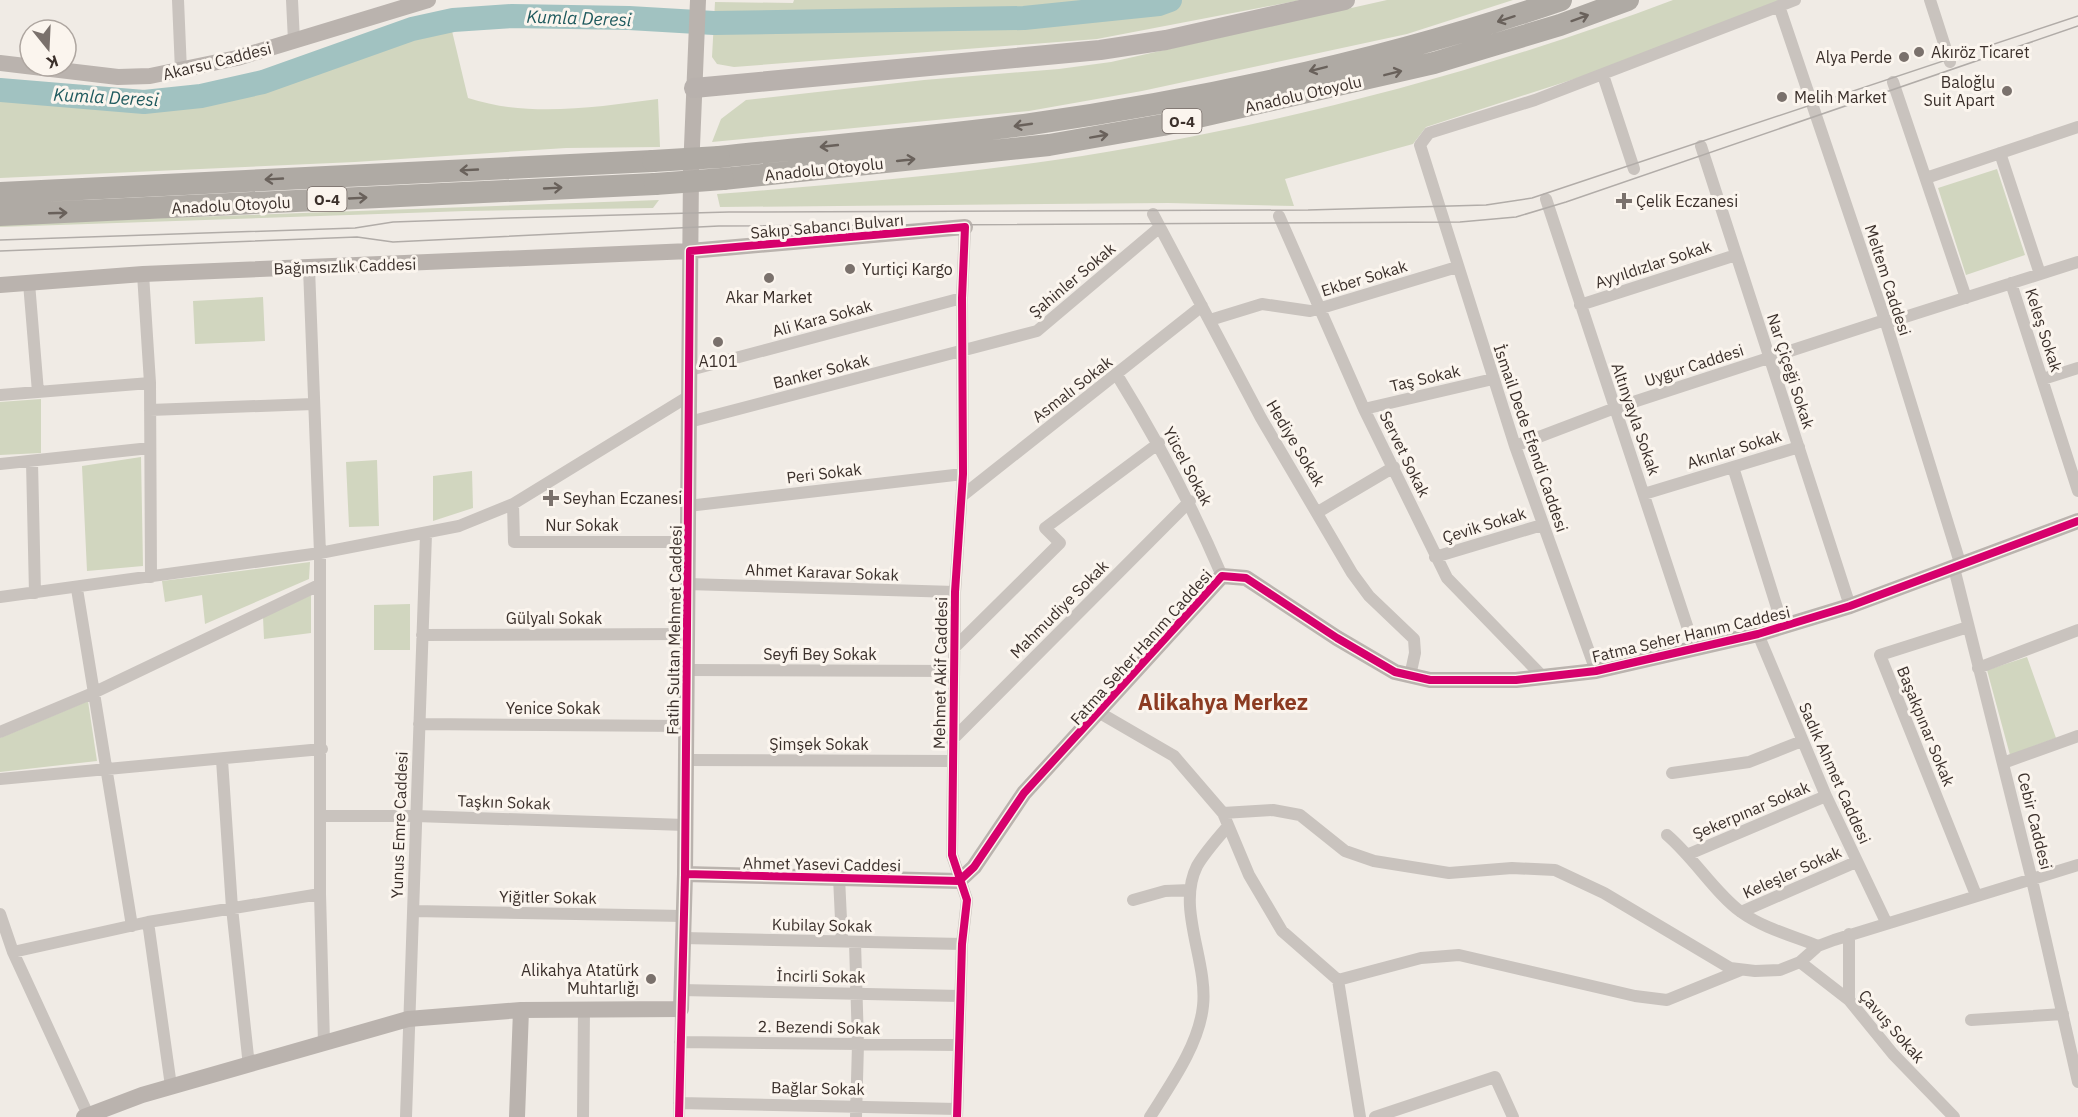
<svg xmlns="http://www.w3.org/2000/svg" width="2078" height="1117" viewBox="0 0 2078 1117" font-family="'IBM Plex Sans',sans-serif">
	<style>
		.green { fill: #d1d6bf }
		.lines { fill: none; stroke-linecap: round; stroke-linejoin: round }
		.river { stroke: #a1c2c1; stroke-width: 24 }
		.street { stroke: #c9c3be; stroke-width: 12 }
		.secondary { stroke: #bab3ae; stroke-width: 16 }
		.primary { stroke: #b8b1ad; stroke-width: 20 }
		.highway { stroke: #afaaa4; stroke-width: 22 }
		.tram { stroke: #b1aca8; stroke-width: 1.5 }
		.highway-bridge { stroke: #afaaa4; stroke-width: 22 }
		.cycleway-casing { stroke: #fbf5ee; stroke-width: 11 }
		.cycleway { stroke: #d6006c; stroke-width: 8 }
		.oneway { stroke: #69615b }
		.poi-dot { fill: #7a716c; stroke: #fbf5ee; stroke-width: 2 }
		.labels { text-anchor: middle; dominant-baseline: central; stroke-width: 6; stroke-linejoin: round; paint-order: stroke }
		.shield { fill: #fbf5ee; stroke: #756b66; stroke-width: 1.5 }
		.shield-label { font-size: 15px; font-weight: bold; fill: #3b302b }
		.poi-label { font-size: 16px; fill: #3b302b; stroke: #fbf5ee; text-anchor: start }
		.street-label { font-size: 16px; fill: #3b302b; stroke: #fbf5ee }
		.water-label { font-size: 18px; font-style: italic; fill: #1f5a5e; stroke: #fbf5ee }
		.district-label { font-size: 22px; font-weight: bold; fill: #8c3b22; stroke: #fbf5ee }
	</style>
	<rect width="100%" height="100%" fill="#f0ebe5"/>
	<path class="green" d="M 794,0 L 1301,0 L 1097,39 L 734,67 L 717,64 L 712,57 L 715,2 L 793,3 Z
		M 1387,0 L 1513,0 L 1407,34 L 1142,91 L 1029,111 L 712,142 L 721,119 L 746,100 L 924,80 L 1059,69 L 1111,62 Z
		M 1673,0 L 1783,0 L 1602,70 L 1426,127 L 1413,144 L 1285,179 L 1294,206 L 1168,203 L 720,207 L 717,194 C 829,185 943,176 1055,160 C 1265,129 1474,75 1673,0 Z
		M 452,31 L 468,98 C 529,118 596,107 658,99 L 660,147 L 566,148 L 355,162 L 0,178 L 0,97 L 134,110 L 177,108 L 250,94 L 422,35 Z
		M 1997,169 L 2025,255 L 1966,275 L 1938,188 Z
		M 659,200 L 653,208 L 466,211 L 0,227 L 0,224 Z
		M 263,297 L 265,341 L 195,344 L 193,301 Z
		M 41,399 L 41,453 L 0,455 L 0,402 Z
		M 141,457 L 143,566 L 87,571 L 82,466 Z
		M 377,460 L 379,526 L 349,527 L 346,462 Z
		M 472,471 L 473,508 L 433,521 L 433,476 Z
		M 310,562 L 309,579 L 205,624 L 202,595 L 165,602 L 162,581 Z
		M 311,595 L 311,633 L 264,639 L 263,617 Z
		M 410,604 L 410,650 L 374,650 L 374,605 Z
		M 2027,657 L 2056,738 L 2010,755 L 1987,670 Z
		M 88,701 L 97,761 L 0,772 L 0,738 Z"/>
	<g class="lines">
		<path class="river" d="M 0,90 L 144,102 L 201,96 L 263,82 L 412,29 L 453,20 L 512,16 L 629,18 L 714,23 L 1024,18 L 1159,4 L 1170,0"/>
		<path class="street" d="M 178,0 L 181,71
			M 292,0 L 294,41
			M 1930,0 L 1950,62
			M 1779,6 L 1886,323 L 1961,566
			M 1603,75 L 1634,169
			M 1893,82 L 1966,298
			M 1701,146 L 1850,606
			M 2000,153 L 2040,274
			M 1926,178 L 2078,127
			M 1546,199 L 1695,650
			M 1153,214 L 1261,418 L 1352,573 L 1369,596 L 1414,639 L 1415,653 L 1410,676
			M 1279,216 L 1364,409 L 1447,578 L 1544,678
			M 309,268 L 320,553 L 320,894 L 324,1043
			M 143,274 L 150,383 L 151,577
			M 29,283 L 38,392
			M 2011,283 L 2078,491
			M 1580,305 L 1736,255
			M 1210,320 L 1262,304 L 1310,311 L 1318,309 L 1457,267
			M 1886,323 L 2078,262
			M 690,370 L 962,298
			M 1117,375 C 1159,443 1191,503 1222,576
			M 2043,379 L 2078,368
			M 0,395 L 150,383
			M 1364,409 L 1493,379
			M 150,410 L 313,404
			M 689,422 L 1037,331 L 1160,227
			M 1515,446 L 1615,408 L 1885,320
			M 32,462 L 35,593
			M 0,464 L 150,448
			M 1733,467 L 1783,627
			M 1644,494 L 1799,447
			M 962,496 L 1202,306
			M 513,504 L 514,542 L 688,542
			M 688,506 L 963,474
			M 1318,512 L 1394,467
			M 1435,557 L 1542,525
			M 1954,568 L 2032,880 L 2078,1082
			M 687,584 L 955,592
			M 77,589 L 132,926
			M 0,597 L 320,553 L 459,526 L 513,504 L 689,396
			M 1968,627 L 1880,655 L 1976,895
			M 1758,634 L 1826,796 L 1886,922
			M 422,635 L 687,634
			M 954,648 L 1060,543 L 1045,528 L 1159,443
			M 1978,668 L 2078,630
			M 687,670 L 954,671
			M 1596,671 L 1515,446 L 1420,145 L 1429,133 L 1535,100 L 1795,0
			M 1100,713 L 1174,756 L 1223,813 L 1249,875 L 1282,931 L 1338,980 L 1360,1117
			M 419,724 L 686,726
			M 0,732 L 93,693 L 319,585
			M 952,740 L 1190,501
			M 222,760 L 232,908 L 249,1066
			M 686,760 L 952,761
			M 2003,763 L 2078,736
			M 1672,773 L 1749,762 L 1802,741
			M 0,779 L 322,749
			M 1223,813 L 1273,810 L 1300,815 L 1345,851 L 1374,861 L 1449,873 L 1512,868 L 1555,870 L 1604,893 L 1730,968 L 1755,971 L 1780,970 L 1800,962 L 1818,946 L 1834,940 L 2078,865
			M 321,816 L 416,816 L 685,825
			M 1667,835 C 1694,858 1715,893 1741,912 C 1763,928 1793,936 1818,946
			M 1689,854 L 1826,796
			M 839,877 L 842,941
			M 1133,900 L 1165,891 L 1190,890
			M 413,911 L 683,916
			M 1741,912 L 1856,862
			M 0,914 L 13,952 L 89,1117
			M 148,922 L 171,1086
			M 683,938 L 962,944
			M 855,942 L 858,1044 L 856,1117
			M 13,952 L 148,922 L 320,894
			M 1800,962 L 1849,1000 L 1893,1054 L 1954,1117
			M 1338,980 L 1421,958 L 1459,955 L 1635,996 L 1667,1000 L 1741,970
			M 681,990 L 960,996
			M 1849,1000 L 1849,934
			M 1971,1020 L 2063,1014
			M 680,1042 L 958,1045
			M 679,1103 L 957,1109
			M 406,1117 L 426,534
			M 583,1117 L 584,1009
			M 679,1117 L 681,1009
			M 957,1117 L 962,944 L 967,900 L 952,855 L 955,592 L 963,474 L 962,298 L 965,227
			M 1150,1117 C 1170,1085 1199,1045 1203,1006 C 1208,961 1176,908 1197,866 C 1205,852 1218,838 1228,826
			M 1375,1117 L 1495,1077 L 1513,1117"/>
		<path class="secondary" d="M 0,63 L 118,77 L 150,76 L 237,58 L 428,0
			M 0,285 L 143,274 L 690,251 L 965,227
			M 685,874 L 959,881 L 974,867 L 1024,793 L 1222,576 L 1246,578 L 1337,638 L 1395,672 L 1430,680 L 1516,680 L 1596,671 L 1758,634 L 1850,606 L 2078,521
			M 84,1117 L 142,1095 L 408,1019 L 521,1010 L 681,1009 L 685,874 L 691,171 L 698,0
			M 517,1117 L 521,1010"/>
		<path class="primary" d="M 694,88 L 1100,50 L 1166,40 L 1345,0"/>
		<path class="highway" d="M 719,157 C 823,146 927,138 1031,124 C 1210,98 1390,59 1561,0
			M 723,179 L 1049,145 L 1163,125 L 1434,63 L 1560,25 L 1628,0
			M 0,193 L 653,161
			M 0,215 L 655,184"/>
		<path class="tram" d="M 0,240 L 355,228 L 393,222 L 508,218 L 729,212 L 1308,210 L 1486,205 L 1532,198 L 2078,16
			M 0,251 L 357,237 L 393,242 L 719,226 L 1460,222 L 1516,217 L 1566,202 L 2078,26"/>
		<path class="highway-bridge" d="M 653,161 L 719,157
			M 655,184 L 723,179"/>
		<defs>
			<path id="cycleway" d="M 685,874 L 959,881 L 974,867 L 1024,793 L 1222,576 L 1246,578 L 1337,638 L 1395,672 L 1430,680 L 1516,680 L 1596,671 L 1758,634 L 1850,606 L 2078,521
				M 679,1117 L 685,874 L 690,251 L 965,227 L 962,298 L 963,474 L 955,592 L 952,855 L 967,900 L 962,944 L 957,1117"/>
		</defs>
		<use href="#cycleway" class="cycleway-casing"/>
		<use href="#cycleway" class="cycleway"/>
	</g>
	<defs><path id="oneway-shaft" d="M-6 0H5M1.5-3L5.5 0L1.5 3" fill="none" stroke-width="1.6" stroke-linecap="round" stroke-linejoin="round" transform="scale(1.5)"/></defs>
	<g class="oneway">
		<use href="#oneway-shaft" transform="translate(1580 18) rotate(-20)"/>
		<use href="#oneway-shaft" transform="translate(1506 19) rotate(162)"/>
		<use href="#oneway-shaft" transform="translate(1318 69) rotate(166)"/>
		<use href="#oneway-shaft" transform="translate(1393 73) rotate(-14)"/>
		<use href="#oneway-shaft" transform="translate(1023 125) rotate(172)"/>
		<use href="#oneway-shaft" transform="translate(1099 136) rotate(-10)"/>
		<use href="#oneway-shaft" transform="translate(829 146) rotate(174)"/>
		<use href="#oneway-shaft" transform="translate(906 160) rotate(-6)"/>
		<use href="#oneway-shaft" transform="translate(469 170) rotate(177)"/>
		<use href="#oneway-shaft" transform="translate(274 179) rotate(177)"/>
		<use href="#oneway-shaft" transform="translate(553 188) rotate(-3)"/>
		<use href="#oneway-shaft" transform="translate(358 198) rotate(-3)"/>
		<use href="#oneway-shaft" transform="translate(58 213) rotate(-2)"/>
	</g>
	<g class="poi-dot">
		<circle cx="1919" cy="52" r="6"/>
		<circle cx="1904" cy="57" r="6"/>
		<circle cx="2007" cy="91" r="6"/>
		<circle cx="1782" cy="97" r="6"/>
		<path d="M1621 192h6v6h6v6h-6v6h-6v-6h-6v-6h6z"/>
		<circle cx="850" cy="269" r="6"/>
		<circle cx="769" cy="278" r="6"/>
		<circle cx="718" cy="342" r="6"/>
		<path d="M548 489h6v6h6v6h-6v6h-6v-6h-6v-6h6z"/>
		<circle cx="651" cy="979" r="6"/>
	</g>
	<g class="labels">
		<g class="shield">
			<rect x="1162.5" y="109" width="39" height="24" rx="4.5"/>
			<rect x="307.5" y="187" width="39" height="24" rx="4.5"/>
		</g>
		<g class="shield-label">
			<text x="1182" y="121">O-4</text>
			<text x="327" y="199">O-4</text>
		</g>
		<g class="poi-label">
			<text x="1931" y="52">Akıröz Ticaret</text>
			<text x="1892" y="57" text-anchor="end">Alya Perde</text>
			<text x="1995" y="82" text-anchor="end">Baloğlu<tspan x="1995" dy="18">Suit Apart</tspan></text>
			<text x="1794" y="97">Melih Market</text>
			<text x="1636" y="201">Çelik Eczanesi</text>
			<text x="862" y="269">Yurtiçi Kargo</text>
			<text x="769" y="297" text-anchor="middle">Akar Market</text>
			<text x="718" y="361" text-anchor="middle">A101</text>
			<text x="563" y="498">Seyhan Eczanesi</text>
			<text x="639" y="970" text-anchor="end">Alikahya Atatürk<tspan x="639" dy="18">Muhtarlığı</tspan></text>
		</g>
		<g class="street-label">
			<text transform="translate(217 61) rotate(-14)">Akarsu Caddesi</text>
			<text transform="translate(1303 94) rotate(-13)">Anadolu Otoyolu</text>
			<text transform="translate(824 169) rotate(-6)">Anadolu Otoyolu</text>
			<text transform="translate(231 205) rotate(-3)">Anadolu Otoyolu</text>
			<text transform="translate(827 226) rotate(-5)">Sakıp Sabancı Bulvarı</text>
			<text transform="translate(1653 264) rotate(-18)">Ayyıldızlar Sokak</text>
			<text transform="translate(345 266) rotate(-2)">Bağımsızlık Caddesi</text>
			<text transform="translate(1364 278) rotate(-17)">Ekber Sokak</text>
			<text transform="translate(1072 280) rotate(-40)">Şahinler Sokak</text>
			<text transform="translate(1888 280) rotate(72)">Meltem Caddesi</text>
			<text transform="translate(822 318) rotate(-15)">Ali Kara Sokak</text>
			<text transform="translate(2044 330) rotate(72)">Keleş Sokak</text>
			<text transform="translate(1694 365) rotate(-18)">Uygur Caddesi</text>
			<text transform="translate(821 371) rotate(-14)">Banker Sokak</text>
			<text transform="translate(1791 371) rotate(72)">Nar Çiçeği Sokak</text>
			<text transform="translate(1425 378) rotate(-13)">Taş Sokak</text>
			<text transform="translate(1072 389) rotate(-38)">Asmalı Sokak</text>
			<text transform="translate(1636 419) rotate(71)">Altınyayla Sokak</text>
			<text transform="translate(1531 438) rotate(71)">İsmail Dede Efendi Caddesi</text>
			<text transform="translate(1296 443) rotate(59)">Hediye Sokak</text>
			<text transform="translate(1734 449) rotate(-17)">Akınlar Sokak</text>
			<text transform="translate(1405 454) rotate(64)">Servet Sokak</text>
			<text transform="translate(1188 466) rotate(62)">Yücel Sokak</text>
			<text transform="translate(824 473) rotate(-7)">Peri Sokak</text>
			<text x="582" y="525">Nur Sokak</text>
			<text transform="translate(1484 525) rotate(-17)">Çevik Sokak</text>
			<text transform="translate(822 572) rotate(2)">Ahmet Karavar Sokak</text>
			<text transform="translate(1059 609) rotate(-45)">Mahmudiye Sokak</text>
			<text x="554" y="618">Gülyalı Sokak</text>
			<text transform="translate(674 630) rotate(-89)">Fatih Sultan Mehmet Caddesi</text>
			<text transform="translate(1691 634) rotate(-13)">Fatma Seher Hanım Caddesi</text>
			<text transform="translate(1141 647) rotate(-48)">Fatma Seher Hanım Caddesi</text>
			<text x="820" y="654">Seyfi Bey Sokak</text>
			<text transform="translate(940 673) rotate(-89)">Mehmet Akif Caddesi</text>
			<text x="553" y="708">Yenice Sokak</text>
			<text transform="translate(1926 726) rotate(68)">Başakpınar Sokak</text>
			<text x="819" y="744">Şimşek Sokak</text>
			<text transform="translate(1835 773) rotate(66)">Sadık Ahmet Caddesi</text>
			<text transform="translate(504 802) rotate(2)">Taşkın Sokak</text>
			<text transform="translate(1751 810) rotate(-23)">Şekerpınar Sokak</text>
			<text transform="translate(2035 821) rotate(76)">Cebir Caddesi</text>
			<text transform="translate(399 825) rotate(-88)">Yunus Emre Caddesi</text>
			<text transform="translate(822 864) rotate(1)">Ahmet Yasevi Caddesi</text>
			<text transform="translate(1792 872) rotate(-24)">Keleşler Sokak</text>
			<text transform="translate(548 897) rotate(1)">Yiğitler Sokak</text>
			<text transform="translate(822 925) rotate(1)">Kubilay Sokak</text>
			<text transform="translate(821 976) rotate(1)">İncirli Sokak</text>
			<text transform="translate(1892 1026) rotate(49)">Çavuş Sokak</text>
			<text transform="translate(819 1027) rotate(1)">2. Bezendi Sokak</text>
			<text transform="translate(818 1088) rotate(1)">Bağlar Sokak</text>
		</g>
		<g class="water-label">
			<text transform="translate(579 18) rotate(2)">Kumla Deresi</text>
			<text transform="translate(106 97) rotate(3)">Kumla Deresi</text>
		</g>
		<g class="district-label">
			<text x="1223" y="701">Alikahya Merkez</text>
		</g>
	</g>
	<g transform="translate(48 48) rotate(162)"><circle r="28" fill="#fbf5ee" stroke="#aea6a0" stroke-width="1.5"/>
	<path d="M0-4.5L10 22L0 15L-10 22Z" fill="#7a716c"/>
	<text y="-9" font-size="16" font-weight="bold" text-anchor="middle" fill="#3b302b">K</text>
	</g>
</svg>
